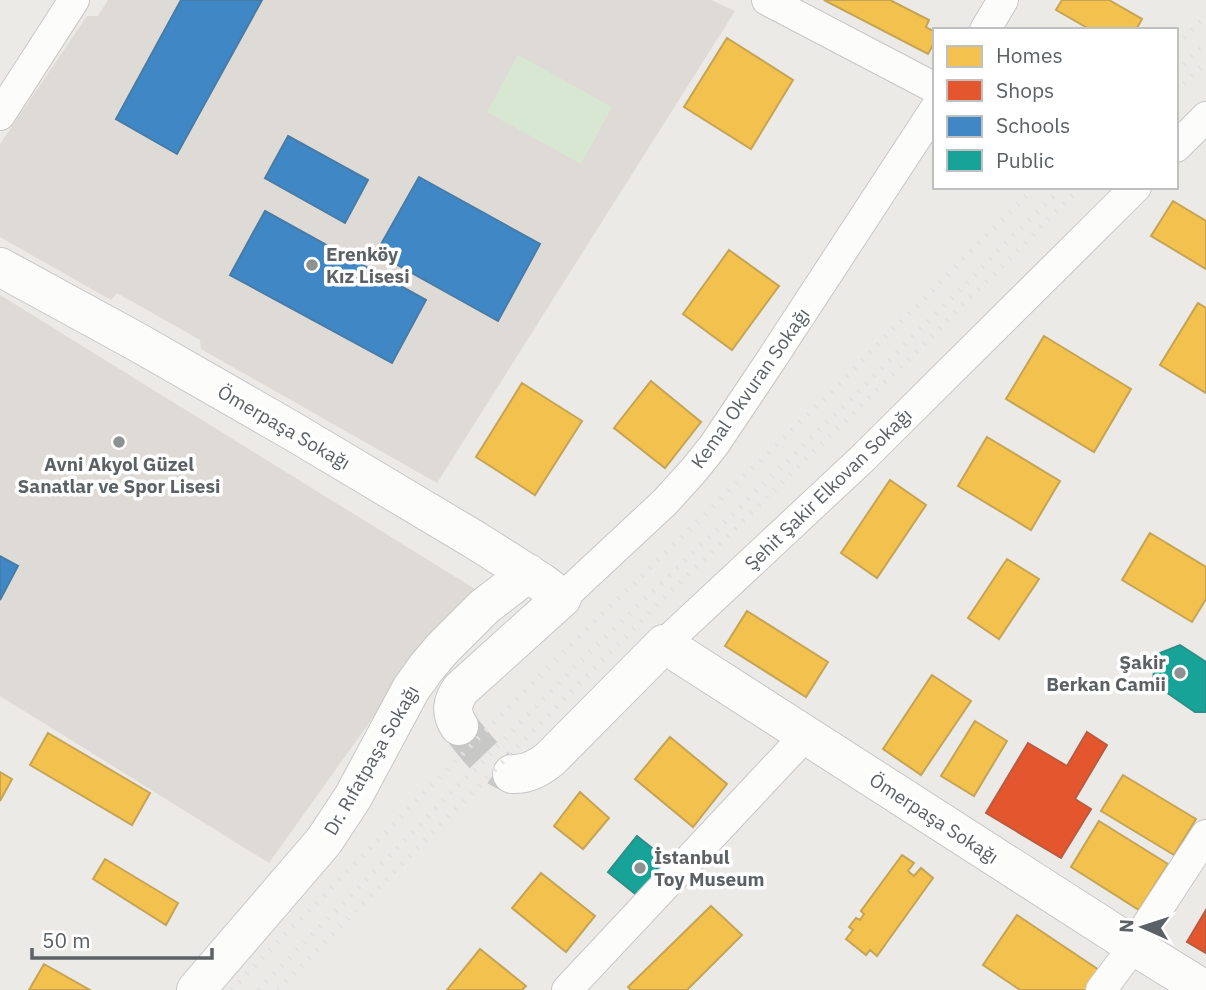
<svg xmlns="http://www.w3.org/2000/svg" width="1206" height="990" viewBox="0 0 1206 990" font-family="'IBM Plex Sans',sans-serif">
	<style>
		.education { fill: #dedad6 }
		.green { fill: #d8e7d2 }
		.homes { fill: #f2c14e; stroke: #c5a455; stroke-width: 2 }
		.shops { fill: #e4572e; stroke: #bb5a3e; stroke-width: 2 }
		.schools { fill: #3f88c5; stroke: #487ca8; stroke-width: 2 }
		.public { fill: #17a398; stroke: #2c8f89; stroke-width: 2 }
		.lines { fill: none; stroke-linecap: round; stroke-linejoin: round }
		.secondary-tunnel { stroke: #c8c8c6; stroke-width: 38; stroke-dasharray: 38 19; stroke-linecap: butt }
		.street-casing { stroke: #c8c7c7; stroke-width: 32 }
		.secondary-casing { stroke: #c7c7c7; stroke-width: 40 }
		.street { stroke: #fcfcfb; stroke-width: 30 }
		.secondary { stroke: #fcfcfb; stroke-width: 38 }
		.rail { stroke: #e3e2e2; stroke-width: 5; stroke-dasharray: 2 9; stroke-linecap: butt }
		.poi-dot { fill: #8e9192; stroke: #fff; stroke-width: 2.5 }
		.labels { text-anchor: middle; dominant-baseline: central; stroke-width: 7; stroke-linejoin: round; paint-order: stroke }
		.poi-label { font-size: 19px; font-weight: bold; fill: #5c6165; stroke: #fff; text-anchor: start }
		.street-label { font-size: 19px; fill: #5c6165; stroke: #fff }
	</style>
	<rect width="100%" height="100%" fill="#eceae6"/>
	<path class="education" d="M 108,0 L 711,0 L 735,11 L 437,483 L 201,349 L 200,340 L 149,311 L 117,293 L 111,300 L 0,237 L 0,144 L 87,16 L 98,16 Z
		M 0,295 L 475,589 L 374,716 L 269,863 L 0,696 Z"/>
	<path class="green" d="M 518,55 L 612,107 L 581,164 L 487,112 Z"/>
	<path class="homes" d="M 824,0 L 890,0 L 929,20 L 926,27 L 935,32 L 935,41 L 928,54 Z
		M 1062,0 L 1109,0 L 1142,19 L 1136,30 L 1091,30 L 1056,10 Z
		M 727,38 L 793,80 L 751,149 L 684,107 Z
		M 1173,201 L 1206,221 L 1206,269 L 1151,236 Z
		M 729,250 L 779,286 L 732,350 L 683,314 Z
		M 1198,303 L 1206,308 L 1206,393 L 1160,365 Z
		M 1044,336 L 1131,389 L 1094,452 L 1006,399 Z
		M 651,381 L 701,422 L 665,468 L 614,428 Z
		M 522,383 L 582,421 L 535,495 L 476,457 Z
		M 987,437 L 1060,481 L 1031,530 L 958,486 Z
		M 890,480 L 926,505 L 877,578 L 841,553 Z
		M 1150,533 L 1206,567 L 1206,599 L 1192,622 L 1122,580 Z
		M 1007,559 L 1039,579 L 999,639 L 968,618 Z
		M 747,611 L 828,662 L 806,697 L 725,646 Z
		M 932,675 L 971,701 L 921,775 L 883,749 Z
		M 975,721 L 1007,741 L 974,796 L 941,776 Z
		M 48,733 L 150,793 L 132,825 L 30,765 Z
		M 670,737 L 727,784 L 693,827 L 635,779 Z
		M 0,772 L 12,779 L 0,801 Z
		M 1123,775 L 1196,819 L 1174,855 L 1101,811 Z
		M 580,792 L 609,818 L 583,849 L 554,826 Z
		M 1099,821 L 1168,864 L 1139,910 L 1071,867 Z
		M 902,855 L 914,863 L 908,871 L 914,876 L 921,868 L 933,878 L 877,956 L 870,950 L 866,955 L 846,939 L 853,930 L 849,927 L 856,918 L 860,920 L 864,914 L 861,911 Z
		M 105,859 L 178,903 L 166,925 L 93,879 Z
		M 541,873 L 595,916 L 566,952 L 512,908 Z
		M 711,906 L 742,935 L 687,990 L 631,990 L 628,987 Z
		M 1017,915 L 1102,972 L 1089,990 L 1020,990 L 983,965 Z
		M 480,949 L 526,986 L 522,990 L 447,990 Z
		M 44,964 L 90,990 L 29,990 Z"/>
	<path class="shops" d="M 1087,732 L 1107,745 L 1075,799 L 1091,809 L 1061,858 L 986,813 L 1028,743 L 1067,766 Z
		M 1206,910 L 1206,953 L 1187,942 Z"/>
	<path class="schools" d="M 181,0 L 262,0 L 177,154 L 116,119 Z
		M 288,136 L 368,180 L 345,223 L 265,178 Z
		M 419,177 L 540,244 L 498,321 L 376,253 Z
		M 265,211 L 426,300 L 392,363 L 230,275 Z
		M 0,556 L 18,566 L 0,600 Z"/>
	<path class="public" d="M 1180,645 L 1206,662 L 1206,712 L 1195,712 L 1153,683 L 1155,655 Z
		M 637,836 L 672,864 L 643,900 L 608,872 Z"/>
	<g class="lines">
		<path class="secondary-tunnel" d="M 459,726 C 474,743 488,767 512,774"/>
		<defs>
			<path id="street" d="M 767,0 L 935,88
				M 985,30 L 1003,0
				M 0,115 L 74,0
				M 1176,147 L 1206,117
				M 562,598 L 665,502 L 694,470 L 714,445 L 771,360 L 935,109
				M 664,644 L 862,459 L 1136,187
				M 567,990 L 805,736
				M 1101,990 L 1131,950 L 1206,835"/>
			<path id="secondary" d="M 0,267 L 139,343 L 294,432 L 475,540 L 541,582 L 562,598 L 461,689 C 452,701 450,713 459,726
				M 512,774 C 527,775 539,768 550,759 L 664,644 L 1134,946 L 1205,990
				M 196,990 L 324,841 L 353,797 L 411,689 L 426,668 L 442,649 L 484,607 L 528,573"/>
		</defs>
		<use href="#street" class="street-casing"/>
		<use href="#secondary" class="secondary-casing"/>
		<use href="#street" class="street"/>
		<use href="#secondary" class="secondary"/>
		<path class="rail" d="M 1176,46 L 1206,16
			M 1176,73 L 1206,43
			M 1176,92 L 1206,62
			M 231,990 L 499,717 L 596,620 L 830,393 L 1035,187
			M 258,990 L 574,668 L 835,415 L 1062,187
			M 278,990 L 648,614 L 938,330 L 1081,187"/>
	</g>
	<g class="poi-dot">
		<circle cx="312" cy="265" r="7"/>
		<circle cx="119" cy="442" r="7"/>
		<circle cx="1180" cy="673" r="7"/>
		<circle cx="640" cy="868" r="7"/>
	</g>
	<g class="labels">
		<g class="poi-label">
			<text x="326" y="254">Erenköy<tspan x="326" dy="22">Kız Lisesi</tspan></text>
			<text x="119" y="464" text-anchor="middle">Avni Akyol Güzel<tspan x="119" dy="22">Sanatlar ve Spor Lisesi</tspan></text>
			<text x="1166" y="662" text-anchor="end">Şakir<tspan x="1166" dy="22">Berkan Camii</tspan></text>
			<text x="654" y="857">İstanbul<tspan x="654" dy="22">Toy Museum</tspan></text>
		</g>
		<g class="street-label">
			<text transform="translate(750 388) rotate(-55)">Kemal Okvuran Sokağı</text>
			<text transform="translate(284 427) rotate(30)">Ömerpaşa Sokağı</text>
			<text transform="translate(828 489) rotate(-44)">Şehit Şakir Elkovan Sokağı</text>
			<text transform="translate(371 760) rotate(-60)">Dr. Rıfatpaşa Sokağı</text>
			<text transform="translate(934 818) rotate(33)">Ömerpaşa Sokağı</text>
		</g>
	</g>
	<rect x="933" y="28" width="245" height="161" fill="#ffffff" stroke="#bec0c1" stroke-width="2"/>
	<rect x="947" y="46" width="35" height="21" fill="#f2c14e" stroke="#bec0c1" stroke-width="2"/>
	<text x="996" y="63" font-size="21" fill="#5c6165">Homes</text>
	<rect x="947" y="80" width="35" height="21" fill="#e4572e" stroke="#bec0c1" stroke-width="2"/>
	<text x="996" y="98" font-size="21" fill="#5c6165">Shops</text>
	<rect x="947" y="116" width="35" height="21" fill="#3f88c5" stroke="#bec0c1" stroke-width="2"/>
	<text x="996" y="133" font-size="21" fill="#5c6165">Schools</text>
	<rect x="947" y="150" width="35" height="21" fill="#17a398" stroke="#bec0c1" stroke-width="2"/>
	<text x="996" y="168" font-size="21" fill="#5c6165">Public</text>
	<g transform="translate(1143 927) rotate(273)" stroke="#ffffff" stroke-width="5" paint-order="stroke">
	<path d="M0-5L12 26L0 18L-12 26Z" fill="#5c6165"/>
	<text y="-10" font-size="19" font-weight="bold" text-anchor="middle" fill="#5c6165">N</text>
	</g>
	<path d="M32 948v10h180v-10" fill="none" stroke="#5c6165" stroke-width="3.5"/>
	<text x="42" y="948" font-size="21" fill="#5c6165" stroke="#ffffff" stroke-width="5" paint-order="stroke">50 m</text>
</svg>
